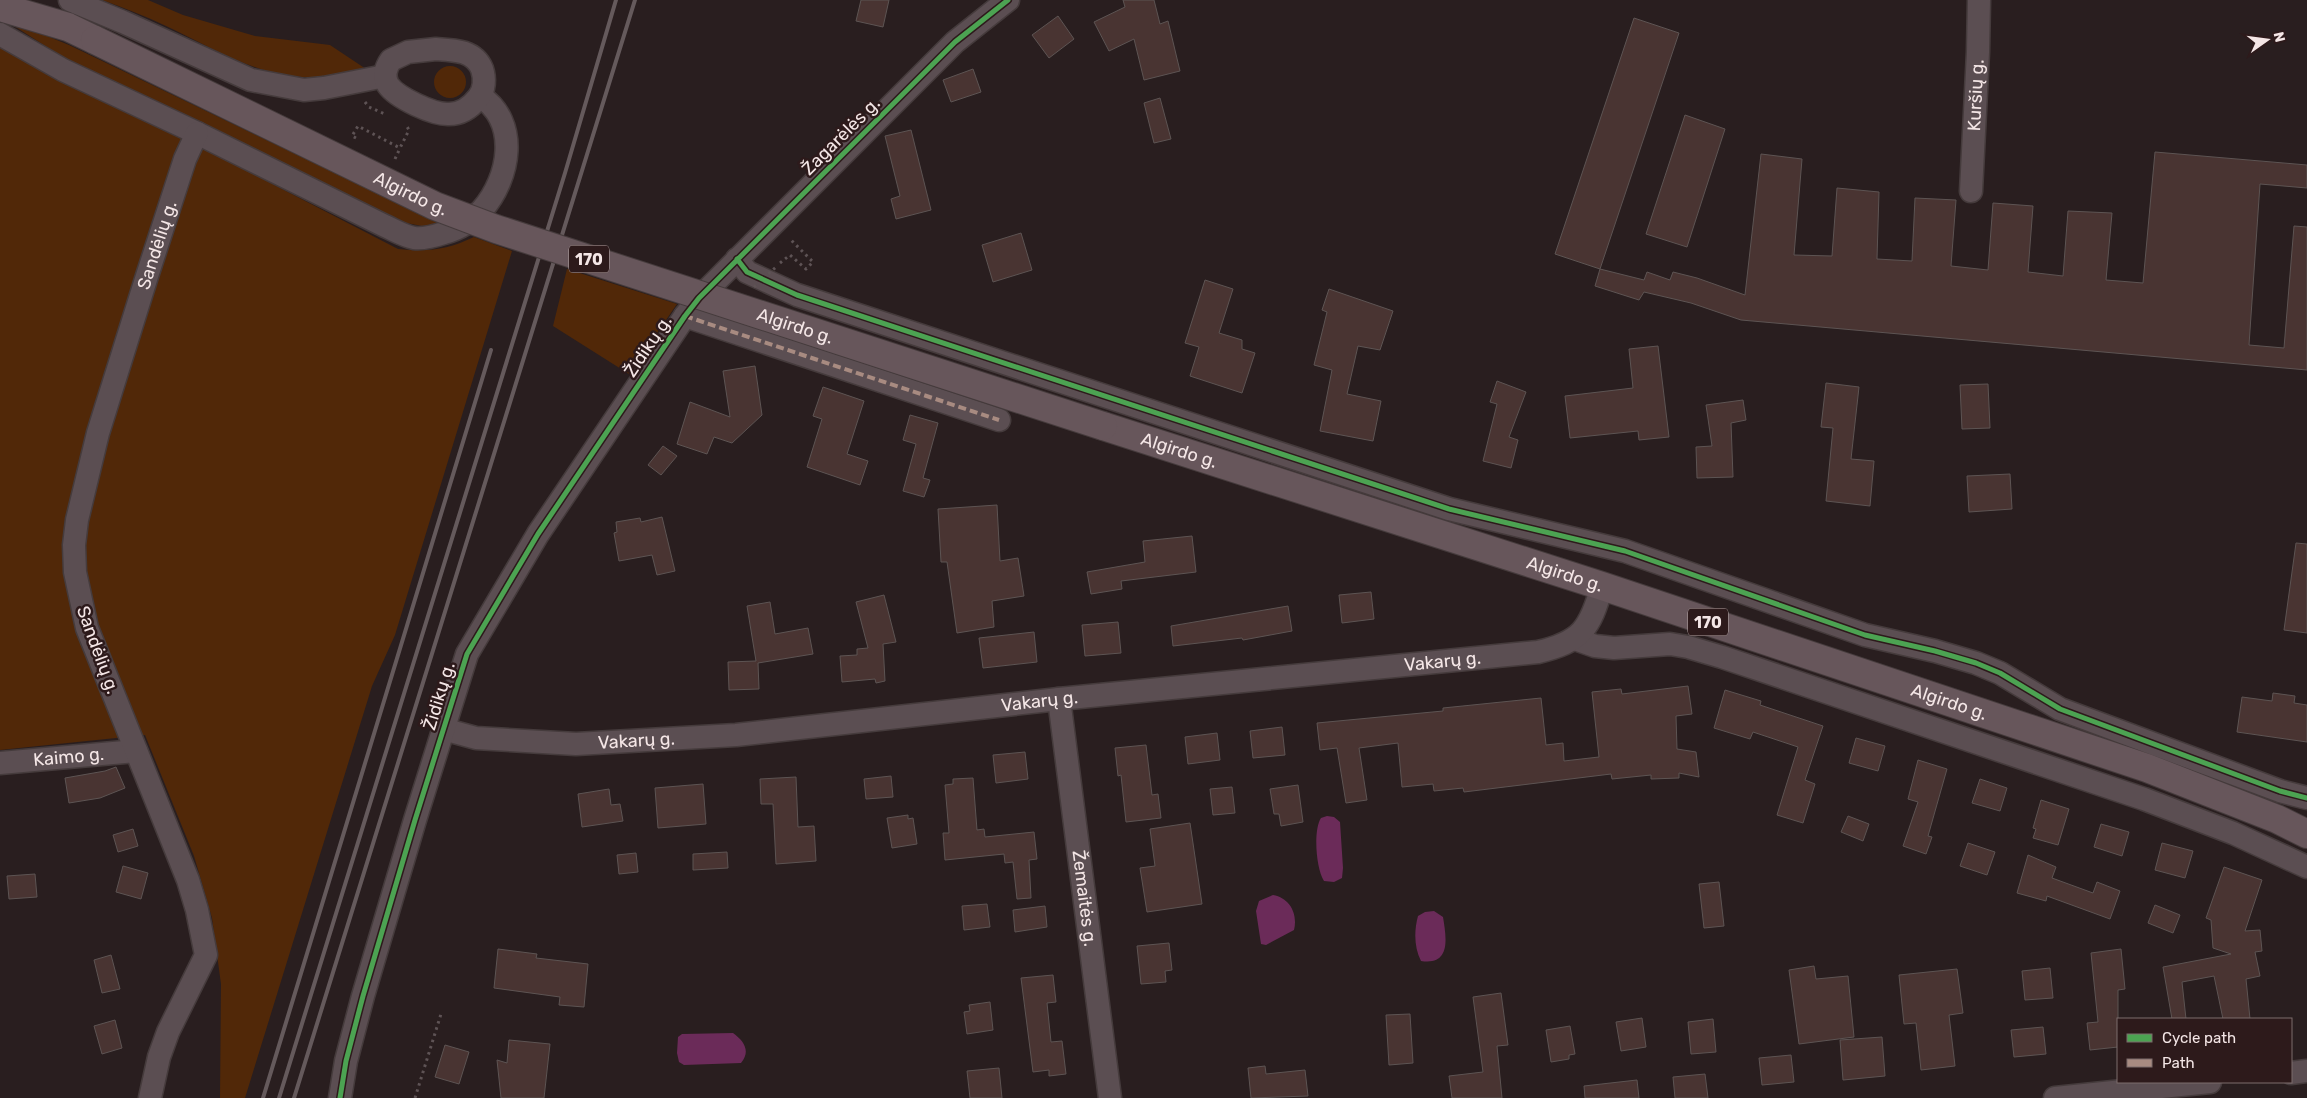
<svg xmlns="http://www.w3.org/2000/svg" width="2307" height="1098" viewBox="0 0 2307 1098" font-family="Rubik,sans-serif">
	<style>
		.green { fill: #512808 }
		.water { fill: #6b2b59 }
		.building { fill: #493432; stroke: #5d5453 }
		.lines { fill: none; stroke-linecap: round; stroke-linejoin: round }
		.minor-casing { stroke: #453b3c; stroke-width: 25 }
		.primary-casing { stroke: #453b3c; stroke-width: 30 }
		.path { stroke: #5e5355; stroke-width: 3; stroke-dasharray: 2.5 4; stroke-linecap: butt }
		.minor { stroke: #5b4e52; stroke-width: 22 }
		.primary { stroke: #67565b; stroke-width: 28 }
		.rail { stroke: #655a5c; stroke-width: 4 }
		.primary-bridge-casing { stroke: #453b3c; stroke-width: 30; stroke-linecap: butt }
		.path-bridge { stroke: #5e5355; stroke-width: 3; stroke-dasharray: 2.5 4; stroke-linecap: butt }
		.primary-bridge { stroke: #67565b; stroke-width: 28 }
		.quiet { stroke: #a88b81; stroke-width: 4; stroke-dasharray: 8 4; stroke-linecap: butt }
		.cycleway-casing { stroke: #2d1a1b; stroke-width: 8 }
		.cycleway { stroke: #4ca352; stroke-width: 5 }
		.labels { text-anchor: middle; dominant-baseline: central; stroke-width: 5; stroke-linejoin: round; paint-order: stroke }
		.shield { fill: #2d1a1b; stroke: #b8a9a9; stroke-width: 1 }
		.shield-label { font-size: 16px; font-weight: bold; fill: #f4e6e6 }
		.street-label { font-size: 18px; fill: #f4e6e6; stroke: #2d1a1b }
	</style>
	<rect width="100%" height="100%" fill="#291e1f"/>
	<path class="green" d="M 102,0 L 148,0 L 183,15 L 255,36 L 330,45 L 366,69 C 345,73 323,79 302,77 C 252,74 209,46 166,26 C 145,16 124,8 102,0 Z
		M 0,17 L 69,45 L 439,223 L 422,226 L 396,221 L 61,56 Z
		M 0,46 L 37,68 L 224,159 L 398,249 C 429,252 446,250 474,237 L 512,251 L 395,635 L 372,686 L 245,1098 L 220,1098 L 221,984 L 212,918 L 194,856 L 145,735 L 0,750 Z
		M434 82a16 16 0 1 1 32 0a16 16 0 1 1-32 0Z
		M 567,269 L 677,304 L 629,374 L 553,326 Z"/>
	<path class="water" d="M 1327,816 L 1334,817 L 1340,822 L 1343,868 L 1342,878 L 1334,882 L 1324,881 C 1316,869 1313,830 1321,818 Z
		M 1273,895 C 1290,898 1298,914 1294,930 L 1266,945 L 1261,944 L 1256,911 L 1259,901 Z
		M 1434,911 L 1443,917 C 1446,936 1452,966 1421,961 C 1414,947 1414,931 1418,916 L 1425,912 Z
		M 733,1033 C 744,1041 751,1051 741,1063 L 684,1065 L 679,1062 L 677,1053 L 678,1037 L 682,1034 Z"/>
	<path class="building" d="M 861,0 L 889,0 L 883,27 L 856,21 Z
		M 1123,0 L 1154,0 L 1160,24 L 1168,21 L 1180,71 L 1144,80 L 1134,39 L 1109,51 L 1094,22 L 1125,7 Z
		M 1058,16 L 1074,39 L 1049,58 L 1032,35 Z
		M 1634,18 L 1679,33 L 1600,269 L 1555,254 Z
		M 973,69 L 981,92 L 951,102 L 943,80 Z
		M 1160,98 L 1171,139 L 1154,143 L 1144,103 Z
		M 1685,115 L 1725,129 L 1687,247 L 1646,234 Z
		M 911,130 L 931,210 L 896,219 L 891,199 L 900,196 L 885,136 Z
		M 2155,152 L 2307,165 L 2307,188 L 2260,184 L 2249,345 L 2284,348 L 2294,226 L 2307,227 L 2307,370 L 1741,320 L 1691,303 L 1644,292 L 1639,300 L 1595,286 L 1600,269 L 1644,280 L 1647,272 L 1670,280 L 1673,272 L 1697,278 L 1745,295 L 1761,154 L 1802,159 L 1794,255 L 1832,256 L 1837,188 L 1879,192 L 1877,259 L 1912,261 L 1915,198 L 1956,200 L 1951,266 L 1988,270 L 1993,203 L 2033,206 L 2028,272 L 2063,276 L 2068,211 L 2112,213 L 2106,280 L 2143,283 Z
		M 1021,233 L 1032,270 L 993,282 L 982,245 Z
		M 1205,280 L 1233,289 L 1219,333 L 1242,340 L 1242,349 L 1255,353 L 1242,393 L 1190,376 L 1199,347 L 1185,343 Z
		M 1329,289 L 1393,311 L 1380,350 L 1358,346 L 1347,394 L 1381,401 L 1373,441 L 1320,431 L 1332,370 L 1314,365 L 1327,312 L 1322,310 Z
		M 1658,346 L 1669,437 L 1639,440 L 1638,431 L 1570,438 L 1565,396 L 1633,388 L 1629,349 Z
		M 755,366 L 762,415 L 732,443 L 714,437 L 707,454 L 677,444 L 690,402 L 730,417 L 723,371 Z
		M 1497,381 L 1526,392 L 1509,437 L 1518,440 L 1511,468 L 1483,461 L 1497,404 L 1490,402 Z
		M 1826,383 L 1859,387 L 1851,459 L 1874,461 L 1870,506 L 1826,501 L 1833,428 L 1821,427 Z
		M 1988,384 L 1990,428 L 1962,429 L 1960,385 Z
		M 823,387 L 864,401 L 847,454 L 868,461 L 860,485 L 807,467 L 822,419 L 813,416 Z
		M 1743,400 L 1746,420 L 1731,423 L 1733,477 L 1697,478 L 1696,447 L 1712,446 L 1706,405 Z
		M 910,415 L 938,423 L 923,478 L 930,480 L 924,497 L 903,491 L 916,444 L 903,440 Z
		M 663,446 L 677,456 L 661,475 L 648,465 Z
		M 2010,474 L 2012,509 L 1969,512 L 1967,476 Z
		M 997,505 L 1000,561 L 1018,558 L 1024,596 L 992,601 L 994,627 L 957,633 L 947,562 L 941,562 L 938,509 Z
		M 662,517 L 675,571 L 657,575 L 652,555 L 619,561 L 614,533 L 617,532 L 616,522 L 640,518 L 641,522 Z
		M 1192,536 L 1196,572 L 1121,581 L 1122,589 L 1091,594 L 1087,572 L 1145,562 L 1143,541 Z
		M 2296,543 L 2307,544 L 2307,633 L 2284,630 Z
		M 1371,592 L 1374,619 L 1342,623 L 1339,595 Z
		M 884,595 L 896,642 L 883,644 L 885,681 L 876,683 L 875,679 L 842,682 L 840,656 L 857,655 L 857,649 L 868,648 L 856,602 Z
		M 770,602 L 775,634 L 808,628 L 813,654 L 758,663 L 759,689 L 729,690 L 728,662 L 756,661 L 747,606 Z
		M 1288,606 L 1292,631 L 1243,640 L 1242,638 L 1173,646 L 1171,626 Z
		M 1118,622 L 1121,653 L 1085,656 L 1082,625 Z
		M 1034,632 L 1037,662 L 983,668 L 979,638 Z
		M 1688,686 L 1692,714 L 1676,716 L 1677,749 L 1696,752 L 1699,777 L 1679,773 L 1679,778 L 1651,779 L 1651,775 L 1612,779 L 1611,774 L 1464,792 L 1463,788 L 1434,791 L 1433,784 L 1402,787 L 1398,743 L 1359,748 L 1367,800 L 1346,803 L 1337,748 L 1320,750 L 1317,723 L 1443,711 L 1443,708 L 1541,698 L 1546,745 L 1563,743 L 1564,761 L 1599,757 L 1592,692 L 1621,689 L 1622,694 Z
		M 1725,690 L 1761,701 L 1760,705 L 1823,726 L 1805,780 L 1815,784 L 1803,823 L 1777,815 L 1798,747 L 1753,732 L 1750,739 L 1714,728 Z
		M 2273,693 L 2295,696 L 2294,703 L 2307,705 L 2307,742 L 2237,732 L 2242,697 L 2272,701 Z
		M 1282,727 L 1285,755 L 1253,758 L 1250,731 Z
		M 1217,733 L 1220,760 L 1188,764 L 1185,737 Z
		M 1856,738 L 1885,746 L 1878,771 L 1849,763 Z
		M 1146,745 L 1152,795 L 1158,794 L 1161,818 L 1126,822 L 1121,775 L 1118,776 L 1115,748 Z
		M 1025,752 L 1028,779 L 996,783 L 993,755 Z
		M 1918,760 L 1947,769 L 1928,836 L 1932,837 L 1926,854 L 1903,846 L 1918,802 L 1908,799 Z
		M 116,767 L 125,788 L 100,798 L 69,803 L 65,778 L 105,771 Z
		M 891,776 L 893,797 L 866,799 L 864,779 Z
		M 796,777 L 798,827 L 814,826 L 816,861 L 776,864 L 773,804 L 761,804 L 760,779 Z
		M 973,778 L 977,830 L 984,829 L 985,837 L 1034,832 L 1037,859 L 1029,860 L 1031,898 L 1017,899 L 1013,862 L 1005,863 L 1004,854 L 945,860 L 943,833 L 949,833 L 945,785 L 953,784 L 953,779 Z
		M 1980,779 L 2007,788 L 2000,811 L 1972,803 Z
		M 703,784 L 706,824 L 658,828 L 655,788 Z
		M 1298,785 L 1303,822 L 1281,826 L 1279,814 L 1274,814 L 1270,789 Z
		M 1232,787 L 1235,813 L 1213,815 L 1210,789 Z
		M 609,789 L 611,805 L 620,804 L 623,821 L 582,827 L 578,794 Z
		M 2041,800 L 2069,809 L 2058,845 L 2033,838 L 2036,829 L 2033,828 Z
		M 908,815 L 908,819 L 913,818 L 917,844 L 892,848 L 887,818 Z
		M 1848,816 L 1869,824 L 1863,841 L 1841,832 Z
		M 1190,823 L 1202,904 L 1147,912 L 1140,868 L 1155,866 L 1150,829 Z
		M 2101,824 L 2129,832 L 2122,856 L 2094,847 Z
		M 133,829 L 138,846 L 118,852 L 113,835 Z
		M 1968,843 L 1995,852 L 1987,875 L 1960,866 Z
		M 2162,843 L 2193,851 L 2185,878 L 2155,870 Z
		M 727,852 L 728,868 L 693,870 L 693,854 Z
		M 636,853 L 638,872 L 619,874 L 617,855 Z
		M 2028,855 L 2056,867 L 2052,878 L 2093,893 L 2097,882 L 2120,891 L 2110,919 L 2047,896 L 2046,901 L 2017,893 Z
		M 123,866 L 148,873 L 141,899 L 116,892 Z
		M 2224,867 L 2262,880 L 2245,931 L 2260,930 L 2262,951 L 2255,952 L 2260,976 L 2246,979 L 2250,1019 L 2223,1019 L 2214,976 L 2182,982 L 2186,1019 L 2172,1019 L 2163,967 L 2231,954 L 2213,948 L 2211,920 L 2206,918 Z
		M 35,874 L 37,897 L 9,899 L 7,876 Z
		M 1719,882 L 1724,926 L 1704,928 L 1699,884 Z
		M 987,904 L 990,927 L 964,930 L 962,906 Z
		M 2155,905 L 2180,915 L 2173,933 L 2148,923 Z
		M 1045,906 L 1047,927 L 1015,932 L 1013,910 Z
		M 1169,943 L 1172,970 L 1165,971 L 1166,982 L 1141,984 L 1137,946 Z
		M 498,949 L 537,954 L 536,958 L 588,964 L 584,1007 L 559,1005 L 560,997 L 494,988 Z
		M 2121,949 L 2125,989 L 2118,990 L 2118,1047 L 2090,1050 L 2087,1023 L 2098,1022 L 2091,953 Z
		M 111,955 L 120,989 L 102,993 L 94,960 Z
		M 1814,966 L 1816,979 L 1848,976 L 1854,1037 L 1799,1044 L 1789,970 Z
		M 2050,968 L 2053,998 L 2025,1000 L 2022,971 Z
		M 1957,969 L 1963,1013 L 1949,1015 L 1955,1066 L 1921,1070 L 1916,1023 L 1904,1024 L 1899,975 Z
		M 1053,975 L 1056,1002 L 1047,1003 L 1051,1042 L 1062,1041 L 1066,1074 L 1049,1076 L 1049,1070 L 1033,1072 L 1021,978 Z
		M 1501,993 L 1508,1045 L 1497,1046 L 1502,1098 L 1452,1098 L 1449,1076 L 1483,1072 L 1473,997 Z
		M 990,1002 L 993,1030 L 967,1034 L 964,1012 L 970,1011 L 969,1005 Z
		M 1410,1014 L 1413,1063 L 1389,1065 L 1386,1015 Z
		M 1642,1018 L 1646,1047 L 1621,1051 L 1616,1022 Z
		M 1713,1019 L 1716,1052 L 1691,1054 L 1688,1022 Z
		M 115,1020 L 122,1048 L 102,1054 L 94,1026 Z
		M 1570,1026 L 1575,1054 L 1569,1055 L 1569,1059 L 1551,1062 L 1546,1030 Z
		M 2043,1027 L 2046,1054 L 2014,1057 L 2011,1030 Z
		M 1882,1037 L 1885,1076 L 1843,1080 L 1840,1040 Z
		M 509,1040 L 550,1044 L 544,1098 L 501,1098 L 497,1060 L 507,1063 Z
		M 445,1045 L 469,1052 L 459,1084 L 435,1077 Z
		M 1791,1055 L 1794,1082 L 1762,1085 L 1759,1058 Z
		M 1265,1066 L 1266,1074 L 1305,1070 L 1308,1096 L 1251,1098 L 1248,1068 Z
		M 999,1068 L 1002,1098 L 970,1098 L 967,1071 Z
		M 1705,1074 L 1708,1098 L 1675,1098 L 1673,1077 Z
		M 1637,1080 L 1639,1098 L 1585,1098 L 1584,1086 Z"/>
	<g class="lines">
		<defs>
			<g id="minor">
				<path d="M 70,0 L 123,22 L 251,80 L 304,90 L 324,88 L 385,76"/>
				<path d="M 0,34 L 63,70 L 197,133 L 385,226 C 394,230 404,236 414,238 C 422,239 435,236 444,233 C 458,229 472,221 482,210 C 510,178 520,122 480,96"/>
				<path d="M 436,49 C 454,50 474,50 482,69 C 485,78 485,90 478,98 C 471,107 461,114 449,114 C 434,115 397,98 388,85 C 383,76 386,67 391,60 L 408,52 Z"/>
				<path id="s1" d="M 1971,191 L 1978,52 L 1979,0"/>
				<path d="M 737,259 L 747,272 L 797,295 L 1449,509 L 1625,551 L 1865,635 L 1935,651 L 1976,663 L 2000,673 L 2060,709 L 2280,791 L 2307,798"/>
				<path d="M 685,316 L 999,420"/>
				<path d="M 1575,639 L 1595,646 L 1614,648 L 1670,644 L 1688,647 L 1722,657 L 2144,799 L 2233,833 L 2307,867"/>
				<path id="s2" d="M 1059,699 L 1110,1098"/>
				<path id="s3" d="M 443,729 L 476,738 L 576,744 L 736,735 L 1059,699 L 1538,652 C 1581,642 1590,629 1602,586"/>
				<path id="s4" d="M 0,763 L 136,751"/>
				<path d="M 2291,1073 L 2307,1071"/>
				<path id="s5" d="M 150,1098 L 159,1057 L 168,1032 L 206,955 L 197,910 L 188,880 L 87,628 L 75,572 L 74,545 L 77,520 L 98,433 L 147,276 L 185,159 L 197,133"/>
				<path d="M 340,1098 L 346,1061 L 363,996 L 415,820 L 467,654 L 538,534 L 685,316 L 699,298 L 955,42 L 1008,0"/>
				<path d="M 2055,1098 L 2210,1082"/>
			</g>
			<g id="primary">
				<path d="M 0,7 L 68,27 L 95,40"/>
				<path id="s6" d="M 1103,426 L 1602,586 L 2147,768 L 2277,819 L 2307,834"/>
			</g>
		</defs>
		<use href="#minor" class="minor-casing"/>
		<use href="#primary" class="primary-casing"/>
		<path class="path" d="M 365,102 L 369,107 L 385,114
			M 356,138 L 352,136 L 358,126 L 400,148 L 409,130 L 406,125
			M 395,159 L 400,148
			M 780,263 L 790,255 L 806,269 L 813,262 L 790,239
			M 415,1098 L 441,1014"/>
		<use href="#minor" class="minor"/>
		<use href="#primary" class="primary"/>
		<path class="rail" d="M 263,1098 L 491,350
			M 279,1098 L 565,173 L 616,0
			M 294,1098 L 635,0"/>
		<defs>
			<g id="primary-bridge">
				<path id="s7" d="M 95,40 L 435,206 L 496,229 L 1103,426"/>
			</g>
		</defs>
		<use href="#primary-bridge" class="primary-bridge-casing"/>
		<path class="path-bridge" d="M 754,287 L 776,267"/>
		<use href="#primary-bridge" class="primary-bridge"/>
		<path class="quiet" d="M 685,316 L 999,420"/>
		<defs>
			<path id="cycleway" d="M 737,259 L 747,272 L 797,295 L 1449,509 L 1625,551 L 1865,635 L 1935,651 L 1976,663 L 2000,673 L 2060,709 L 2280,791 L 2307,798
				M 340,1098 L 346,1061 L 363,996 L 415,820 L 467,654 L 538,534 L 685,316 L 699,298 L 955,42 L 1008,0"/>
		</defs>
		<use href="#cycleway" class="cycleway-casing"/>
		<use href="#cycleway" class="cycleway"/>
	</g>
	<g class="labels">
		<g class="shield">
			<rect x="569" y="245.5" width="40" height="27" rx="4"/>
			<rect x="1688" y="608.5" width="40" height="27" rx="4"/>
		</g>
		<g class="shield-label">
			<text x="589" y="259">170</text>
			<text x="1708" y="622">170</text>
		</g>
		<g class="street-label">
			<text stroke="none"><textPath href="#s1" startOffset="96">Kuršių g.</textPath></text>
			<text transform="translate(841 136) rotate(-45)">Žagarėlės g.</text>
			<text stroke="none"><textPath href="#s7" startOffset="351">Algirdo g.</textPath></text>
			<text stroke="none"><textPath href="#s5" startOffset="899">Sandėlių g.</textPath></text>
			<text stroke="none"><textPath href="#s7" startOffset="758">Algirdo g.</textPath></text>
			<text transform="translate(648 346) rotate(-56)">Židikų g.</text>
			<text stroke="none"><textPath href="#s6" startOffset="80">Algirdo g.</textPath></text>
			<text stroke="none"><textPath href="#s6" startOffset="485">Algirdo g.</textPath></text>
			<text transform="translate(98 650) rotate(70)">Sandėlių g.</text>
			<text stroke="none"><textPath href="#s3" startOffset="1005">Vakarų g.</textPath></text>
			<text transform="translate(439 696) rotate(-73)">Židikų g.</text>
			<text stroke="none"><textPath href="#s3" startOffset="600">Vakarų g.</textPath></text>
			<text stroke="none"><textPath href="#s6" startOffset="890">Algirdo g.</textPath></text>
			<text stroke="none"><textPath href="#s3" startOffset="195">Vakarų g.</textPath></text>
			<text stroke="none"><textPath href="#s4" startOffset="69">Kaimo g.</textPath></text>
			<text stroke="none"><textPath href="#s2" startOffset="201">Žemaitės g.</textPath></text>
		</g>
	</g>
	<rect x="2117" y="1018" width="175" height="65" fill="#2d1a1b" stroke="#7d6c6c"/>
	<rect x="2127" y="1034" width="25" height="8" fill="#4ca352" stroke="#7d6c6c"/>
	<text x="2162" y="1043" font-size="15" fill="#f4e6e6">Cycle path</text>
	<rect x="2127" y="1059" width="25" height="8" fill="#a88b81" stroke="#7d6c6c"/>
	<text x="2162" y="1068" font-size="15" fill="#f4e6e6">Path</text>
	<g transform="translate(2267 40) rotate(76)" stroke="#2d1a1b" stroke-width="4" paint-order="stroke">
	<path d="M0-4L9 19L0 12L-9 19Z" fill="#f4e6e6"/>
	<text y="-8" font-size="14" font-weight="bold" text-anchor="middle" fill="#f4e6e6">N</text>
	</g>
</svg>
